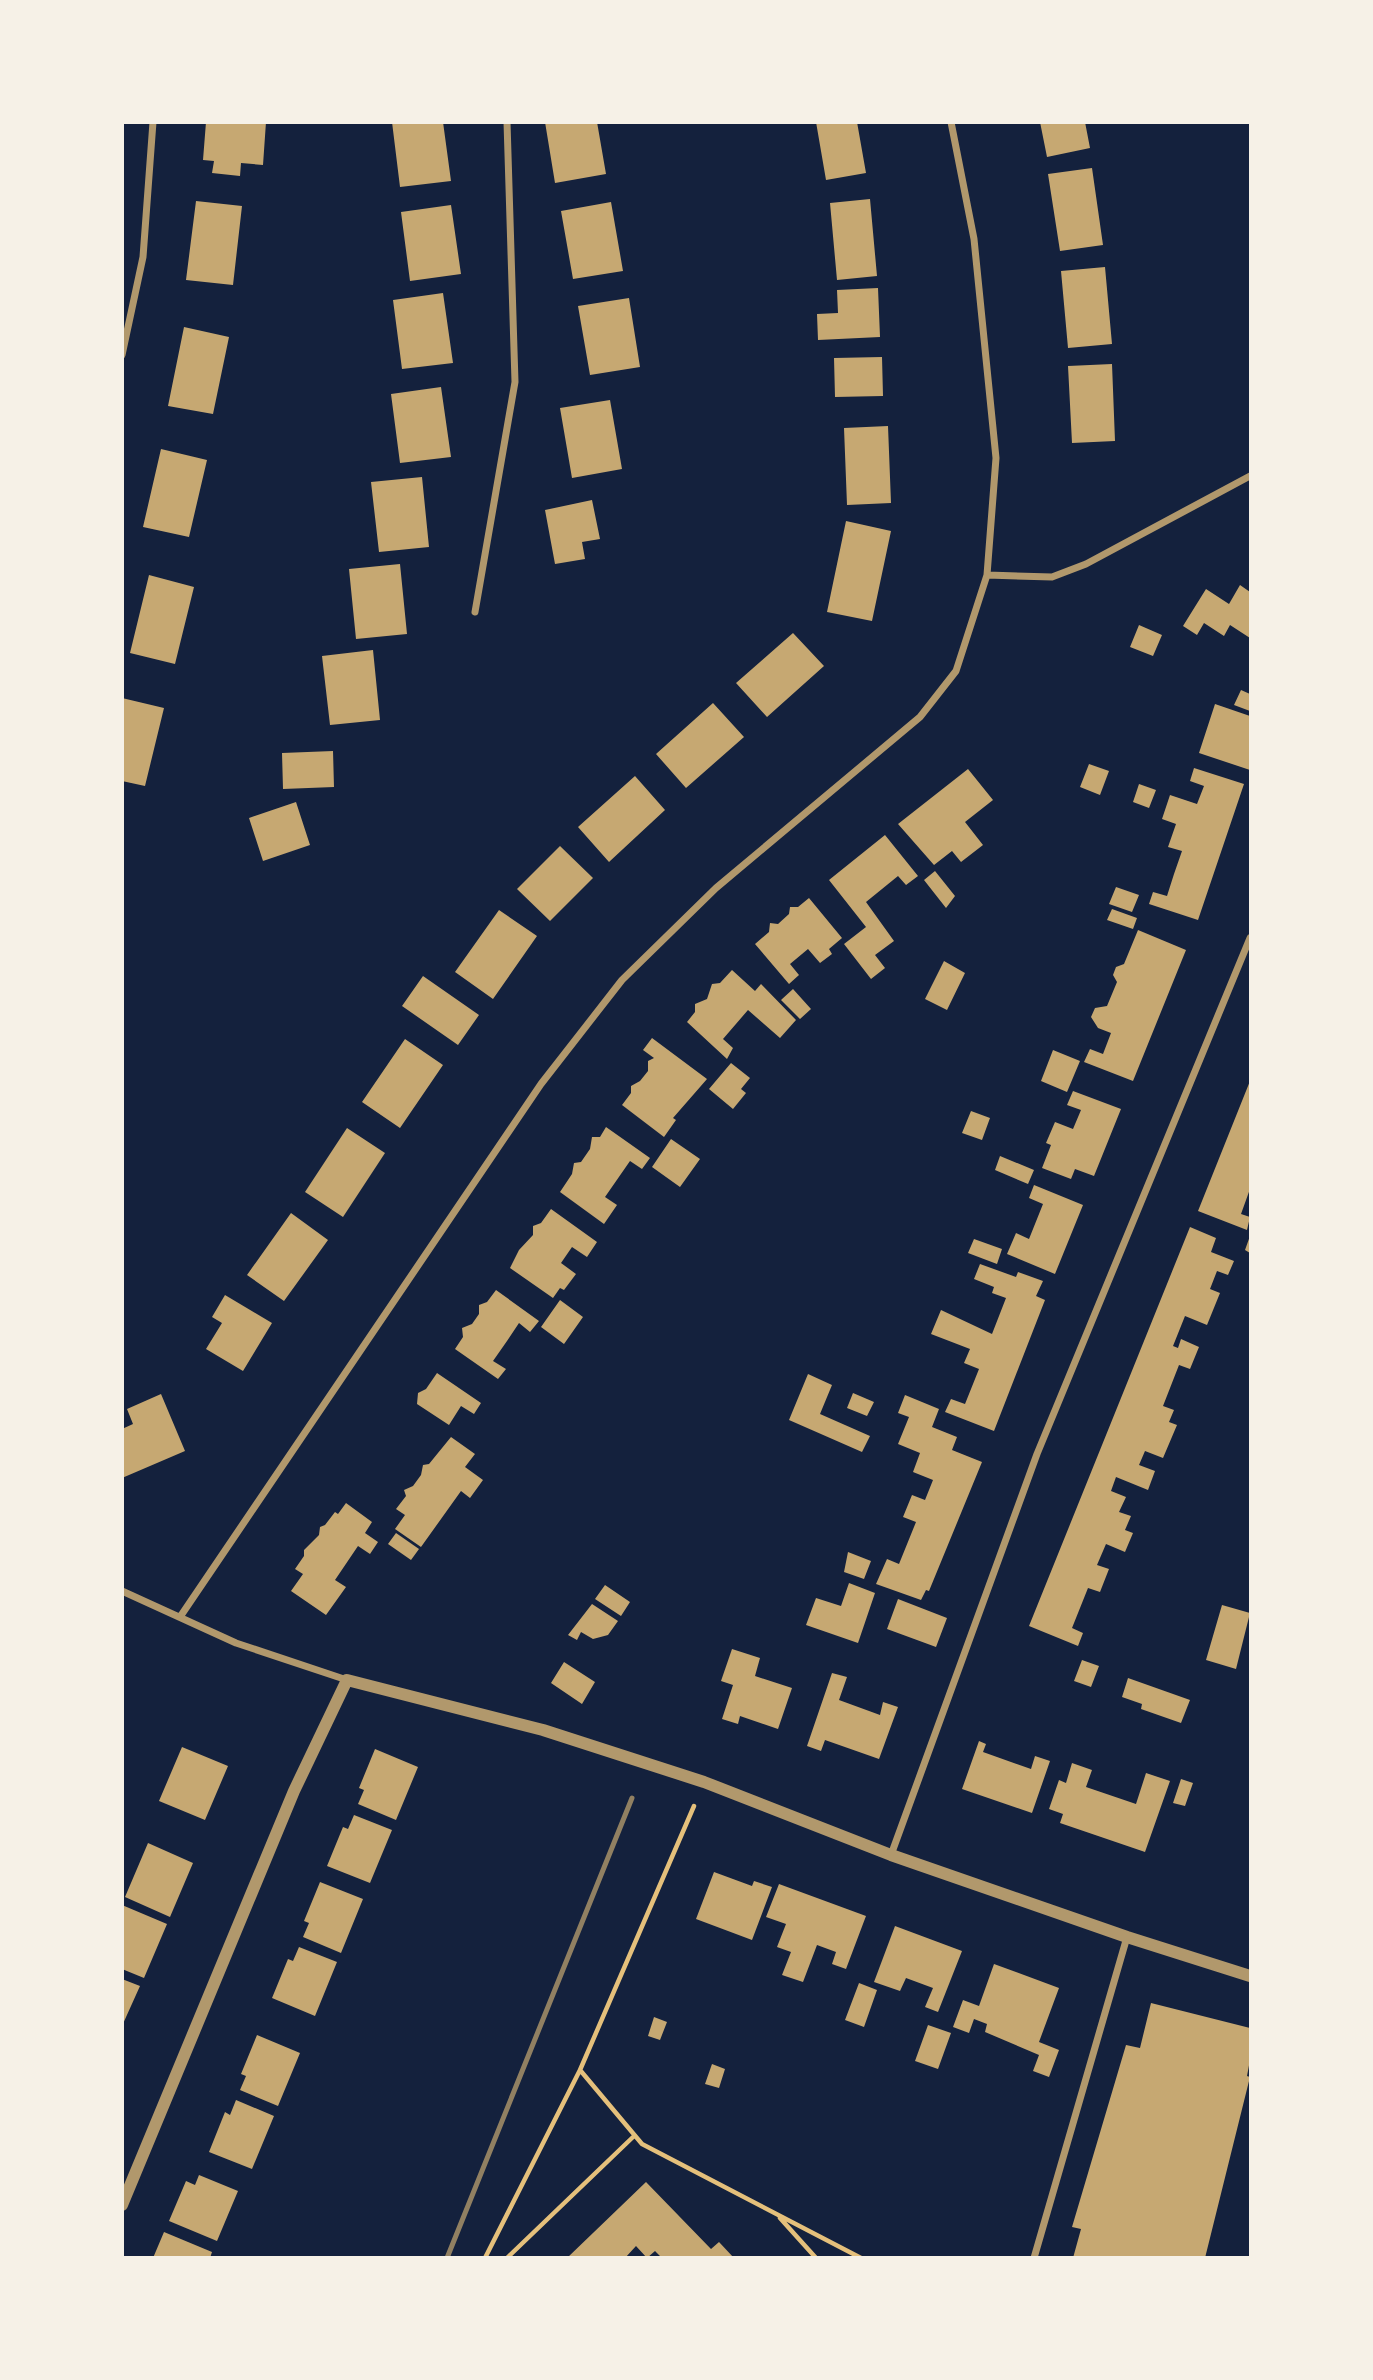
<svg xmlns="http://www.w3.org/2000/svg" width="1373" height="2380" viewBox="0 0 1373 2380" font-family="Cabin,sans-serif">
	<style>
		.building { fill: #c6a872 }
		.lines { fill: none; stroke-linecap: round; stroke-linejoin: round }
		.path { stroke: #e5c07b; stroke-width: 4.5 }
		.minor { stroke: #b1986c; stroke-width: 7 }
		.tertiary { stroke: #b1986c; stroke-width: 12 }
		.rail { stroke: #918062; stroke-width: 5 }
	</style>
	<rect width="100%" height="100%" fill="#14213d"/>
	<path class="building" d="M 206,122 L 266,122 L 263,165 L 241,163 L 240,176 L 212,173 L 214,161 L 203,160 Z
		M 392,122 L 443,122 L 451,181 L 400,187 Z
		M 545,122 L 597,122 L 606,174 L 555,183 Z
		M 816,122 L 857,122 L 866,173 L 826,180 Z
		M 1040,122 L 1085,122 L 1090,148 L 1047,157 Z
		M 1092,168 L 1103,245 L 1060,251 L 1048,174 Z
		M 870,199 L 877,276 L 837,280 L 830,203 Z
		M 196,201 L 242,206 L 233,285 L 186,280 Z
		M 611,202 L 623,271 L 573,279 L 561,211 Z
		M 451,205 L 461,274 L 410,281 L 401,212 Z
		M 1105,267 L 1112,344 L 1068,348 L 1061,271 Z
		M 878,288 L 880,337 L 818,340 L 817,314 L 838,313 L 837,290 Z
		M 443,293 L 453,363 L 402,369 L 393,300 Z
		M 629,298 L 640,367 L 590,375 L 578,306 Z
		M 184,327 L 229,337 L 213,414 L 168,406 Z
		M 882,357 L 883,396 L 835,397 L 834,358 Z
		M 1112,364 L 1115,441 L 1072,443 L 1068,366 Z
		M 441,387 L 451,457 L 400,463 L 391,394 Z
		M 610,400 L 622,469 L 572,478 L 560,408 Z
		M 888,426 L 891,503 L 847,505 L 844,428 Z
		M 161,449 L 207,460 L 189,537 L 143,527 Z
		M 422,477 L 429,547 L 379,552 L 371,482 Z
		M 592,500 L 600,539 L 582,542 L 585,559 L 555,564 L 545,510 Z
		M 846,521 L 891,531 L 872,621 L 827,612 Z
		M 400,564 L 407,634 L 356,639 L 349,569 Z
		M 149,575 L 194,587 L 175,664 L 130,653 Z
		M 1240,585 L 1250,592 L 1250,638 L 1230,625 L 1224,636 L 1204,623 L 1197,635 L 1183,626 L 1206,589 L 1229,604 Z
		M 1139,625 L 1162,635 L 1153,656 L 1130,647 Z
		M 793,633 L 824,666 L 767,717 L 736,683 Z
		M 373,650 L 380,720 L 330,725 L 322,656 Z
		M 1241,690 L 1250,694 L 1250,711 L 1234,705 Z
		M 122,698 L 164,708 L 145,786 L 122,781 Z
		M 713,703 L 744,737 L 686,788 L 656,754 Z
		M 1215,704 L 1250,716 L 1250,770 L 1199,753 Z
		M 333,751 L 334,787 L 283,789 L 282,753 Z
		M 1089,764 L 1109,771 L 1100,795 L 1080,787 Z
		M 1194,768 L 1244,784 L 1198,920 L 1149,904 L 1153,892 L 1167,896 L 1174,874 L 1182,851 L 1168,847 L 1176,824 L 1162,819 L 1170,795 L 1197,804 L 1204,786 L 1190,781 Z
		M 968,769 L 993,800 L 965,822 L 983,845 L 961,862 L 952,851 L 934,865 L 898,824 Z
		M 635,776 L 665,810 L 609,862 L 578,827 Z
		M 1139,784 L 1156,790 L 1149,808 L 1133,802 Z
		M 296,802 L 310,845 L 263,861 L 249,818 Z
		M 885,835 L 918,876 L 906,885 L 898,876 L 866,902 L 894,941 L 875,955 L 885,968 L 871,979 L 844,944 L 866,927 L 829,880 Z
		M 560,846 L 593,878 L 550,921 L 517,889 Z
		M 935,871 L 955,896 L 946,908 L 924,880 Z
		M 1116,887 L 1139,895 L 1132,912 L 1109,904 Z
		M 809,898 L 842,938 L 829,949 L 832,954 L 820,963 L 808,949 L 790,964 L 799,975 L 789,984 L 755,944 L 769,932 L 770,923 L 778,924 L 789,914 L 790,907 L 798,907 Z
		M 1112,909 L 1137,918 L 1133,929 L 1107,920 Z
		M 499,910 L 537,936 L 493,999 L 455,972 Z
		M 1138,930 L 1186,950 L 1133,1081 L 1084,1062 L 1090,1049 L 1103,1054 L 1111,1033 L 1098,1028 L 1091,1017 L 1095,1008 L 1107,1006 L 1117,982 L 1113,975 L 1116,967 L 1124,964 Z
		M 944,961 L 965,973 L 947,1010 L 925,999 Z
		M 732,970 L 755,991 L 761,984 L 796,1020 L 780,1038 L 748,1010 L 723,1039 L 733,1048 L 727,1059 L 687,1022 L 695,1012 L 695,1004 L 707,999 L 712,984 L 720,983 Z
		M 423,976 L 479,1015 L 458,1045 L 402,1006 Z
		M 793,989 L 811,1009 L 800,1019 L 781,1000 Z
		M 652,1038 L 707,1079 L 673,1118 L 676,1120 L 664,1137 L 622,1105 L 631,1093 L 631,1086 L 640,1081 L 648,1071 L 648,1061 L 654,1058 L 643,1050 Z
		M 405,1039 L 443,1065 L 400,1128 L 362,1102 Z
		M 1053,1050 L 1080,1061 L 1067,1092 L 1041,1081 Z
		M 731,1063 L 750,1078 L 741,1089 L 746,1093 L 733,1109 L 709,1089 Z
		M 1250,1081 L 1250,1189 L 1241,1214 L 1250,1217 L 1247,1230 L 1198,1211 Z
		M 1073,1091 L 1121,1109 L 1094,1176 L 1075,1169 L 1071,1179 L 1042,1168 L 1051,1145 L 1046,1143 L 1055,1122 L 1073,1129 L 1081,1110 L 1067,1105 Z
		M 971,1111 L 990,1118 L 982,1140 L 962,1133 Z
		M 606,1127 L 650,1158 L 642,1169 L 630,1161 L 605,1197 L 617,1205 L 604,1224 L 560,1192 L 572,1174 L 574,1163 L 581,1162 L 590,1149 L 592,1137 L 600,1137 Z
		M 347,1128 L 385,1153 L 343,1217 L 305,1192 Z
		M 671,1139 L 700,1159 L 680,1187 L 652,1167 Z
		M 1000,1156 L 1034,1170 L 1028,1184 L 995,1170 Z
		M 1034,1185 L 1083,1205 L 1055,1274 L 1007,1254 L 1016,1233 L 1029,1239 L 1043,1204 L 1029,1198 Z
		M 551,1209 L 597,1242 L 587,1257 L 572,1247 L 561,1263 L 576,1274 L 564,1290 L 560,1288 L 553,1298 L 510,1268 L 519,1250 L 533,1235 L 533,1226 L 541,1223 Z
		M 291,1213 L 328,1240 L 284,1301 L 247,1275 Z
		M 1190,1227 L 1216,1238 L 1211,1252 L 1234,1261 L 1228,1275 L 1217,1271 L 1210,1289 L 1220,1293 L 1207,1325 L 1185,1316 L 1173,1346 L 1178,1348 L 1181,1339 L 1199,1347 L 1190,1369 L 1179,1365 L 1163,1406 L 1174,1410 L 1169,1422 L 1177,1425 L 1163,1458 L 1145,1451 L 1139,1465 L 1155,1471 L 1148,1490 L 1116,1477 L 1111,1491 L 1126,1497 L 1119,1512 L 1131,1516 L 1125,1530 L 1133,1533 L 1125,1552 L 1106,1544 L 1097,1565 L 1109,1569 L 1100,1592 L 1088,1588 L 1072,1628 L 1083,1633 L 1078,1646 L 1029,1626 Z
		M 1250,1236 L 1250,1253 L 1245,1250 Z
		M 974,1239 L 1002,1249 L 997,1264 L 968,1253 Z
		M 980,1264 L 1016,1277 L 1018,1272 L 1043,1281 L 1036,1296 L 1045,1300 L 994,1431 L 945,1412 L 951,1399 L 965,1404 L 979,1369 L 964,1363 L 970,1349 L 931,1334 L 941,1310 L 992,1334 L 1006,1298 L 992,1293 L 994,1287 L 974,1279 Z
		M 496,1290 L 539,1321 L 530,1332 L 519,1323 L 507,1341 L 493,1361 L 506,1369 L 498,1379 L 455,1349 L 463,1337 L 462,1328 L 472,1324 L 479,1314 L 479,1305 L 487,1302 Z
		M 225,1295 L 272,1323 L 243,1371 L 206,1349 L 222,1323 L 212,1317 Z
		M 560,1300 L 583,1317 L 564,1344 L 541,1327 Z
		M 437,1373 L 481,1403 L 474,1414 L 461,1406 L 449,1425 L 417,1404 L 418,1393 L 426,1389 Z
		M 808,1374 L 832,1385 L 820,1414 L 870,1436 L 862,1452 L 789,1420 Z
		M 853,1393 L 874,1402 L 867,1416 L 847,1408 Z
		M 161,1394 L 185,1451 L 122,1478 L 122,1429 L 133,1424 L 127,1409 Z
		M 905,1395 L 939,1409 L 932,1427 L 957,1437 L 952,1450 L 982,1462 L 929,1591 L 926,1590 L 921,1600 L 876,1584 L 887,1559 L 899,1564 L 916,1522 L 903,1517 L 912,1495 L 925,1500 L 933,1480 L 913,1472 L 920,1453 L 898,1444 L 909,1417 L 898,1413 Z
		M 451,1437 L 475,1454 L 465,1467 L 483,1480 L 470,1498 L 461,1491 L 421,1547 L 395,1529 L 405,1515 L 396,1509 L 406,1496 L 404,1490 L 413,1486 L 421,1475 L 423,1465 L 429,1464 Z
		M 346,1503 L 372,1522 L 365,1533 L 378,1542 L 370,1554 L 358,1546 L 335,1580 L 346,1587 L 326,1615 L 291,1591 L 303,1574 L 295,1569 L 304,1556 L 304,1550 L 319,1535 L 320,1527 L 325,1525 L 335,1512 L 338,1514 Z
		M 396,1533 L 419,1549 L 411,1560 L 388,1544 Z
		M 848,1552 L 871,1561 L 864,1579 L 844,1572 Z
		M 849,1583 L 875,1593 L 858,1643 L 806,1625 L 816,1598 L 841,1606 Z
		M 605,1585 L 630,1602 L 621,1616 L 595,1599 Z
		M 898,1599 L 947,1618 L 936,1647 L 887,1629 Z
		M 592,1604 L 618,1621 L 608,1635 L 593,1639 L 581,1632 L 577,1640 L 568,1635 Z
		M 1222,1605 L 1250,1613 L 1236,1669 L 1206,1660 Z
		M 732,1649 L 760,1658 L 755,1676 L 792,1688 L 778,1729 L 740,1716 L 738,1724 L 722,1719 L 733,1685 L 721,1681 Z
		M 1082,1660 L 1099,1666 L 1091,1687 L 1074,1681 Z
		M 564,1662 L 595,1682 L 582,1704 L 551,1683 Z
		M 832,1673 L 847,1677 L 839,1700 L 880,1715 L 883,1702 L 898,1707 L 879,1759 L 825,1740 L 821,1751 L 807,1746 Z
		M 1128,1678 L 1190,1700 L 1181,1723 L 1141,1709 L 1142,1704 L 1122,1697 Z
		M 979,1741 L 986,1744 L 983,1752 L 1031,1769 L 1035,1756 L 1050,1761 L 1032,1813 L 962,1789 Z
		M 182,1747 L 228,1766 L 205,1820 L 159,1801 Z
		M 375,1749 L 418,1767 L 396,1820 L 358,1804 L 364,1790 L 359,1788 Z
		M 1072,1763 L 1092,1770 L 1086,1787 L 1136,1804 L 1146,1773 L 1170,1781 L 1145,1852 L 1060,1823 L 1063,1814 L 1049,1809 L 1059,1780 L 1066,1783 Z
		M 1181,1779 L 1193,1783 L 1185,1806 L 1173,1803 Z
		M 354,1815 L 392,1830 L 370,1883 L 327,1866 L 343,1827 L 348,1829 Z
		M 148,1843 L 193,1863 L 170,1917 L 125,1897 Z
		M 714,1872 L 752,1886 L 754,1881 L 772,1887 L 752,1940 L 696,1919 Z
		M 320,1882 L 363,1899 L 341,1953 L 303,1937 L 309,1923 L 304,1921 Z
		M 779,1884 L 866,1916 L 846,1969 L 832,1964 L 836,1952 L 817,1945 L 803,1982 L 782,1975 L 791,1952 L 777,1947 L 786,1924 L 766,1917 Z
		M 122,1905 L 167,1924 L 144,1978 L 122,1969 Z
		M 895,1926 L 962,1951 L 938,2012 L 925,2007 L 933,1988 L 906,1978 L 900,1991 L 874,1982 Z
		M 299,1947 L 337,1962 L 315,2016 L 272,1998 L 288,1959 L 293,1961 Z
		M 994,1964 L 1059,1988 L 1039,2042 L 1059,2050 L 1049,2077 L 1033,2071 L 1039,2055 L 985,2032 L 987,2024 L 974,2019 L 969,2033 L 953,2027 L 963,2000 L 979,2006 Z
		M 122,1979 L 140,1986 L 122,2026 Z
		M 859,1983 L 877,1990 L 864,2027 L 845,2020 Z
		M 1151,2003 L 1250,2028 L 1250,2060 L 1247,2076 L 1250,2077 L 1205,2258 L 1073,2258 L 1081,2229 L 1072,2227 L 1126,2045 L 1140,2048 Z
		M 654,2017 L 667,2022 L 660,2040 L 648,2036 Z
		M 928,2025 L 951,2033 L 938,2069 L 915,2061 Z
		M 257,2035 L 300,2053 L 278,2106 L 240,2090 L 246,2076 L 241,2074 Z
		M 712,2064 L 725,2069 L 719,2088 L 705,2084 Z
		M 236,2100 L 274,2116 L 252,2169 L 209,2152 L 225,2112 L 230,2115 Z
		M 199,2175 L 238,2191 L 217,2241 L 169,2221 L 186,2181 L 195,2185 Z
		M 646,2182 L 711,2249 L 719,2242 L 734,2258 L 662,2258 L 655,2251 L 647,2258 L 636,2246 L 625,2258 L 567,2258 Z
		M 164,2232 L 212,2252 L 210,2258 L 153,2258 Z"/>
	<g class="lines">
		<path class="path" d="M 694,1806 L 580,2070 L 642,2144 L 861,2258
			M 780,2218 L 816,2258
			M 485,2258 L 580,2070
			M 507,2258 L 633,2137"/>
		<path class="minor" d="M 951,122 L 974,239 L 996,458 L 987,575
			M 122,355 L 143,257 L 153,122
			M 475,612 L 515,382 L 507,122
			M 122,1591 L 236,1643 L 347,1680
			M 180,1617 L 541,1084 L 622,980 L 716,888 L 920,717 L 956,671 L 987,575 L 1052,577 L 1086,564 L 1250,476
			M 891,1855 L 1037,1454 L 1250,938
			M 1034,2258 L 1127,1937"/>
		<path class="tertiary" d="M 122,2205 L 294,1791 L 347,1680 L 543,1730 L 704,1782 L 891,1855 L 1127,1937 L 1250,1976"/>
		<path class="rail" d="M 447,2258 L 632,1798"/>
	</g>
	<rect width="1373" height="2380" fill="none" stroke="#f6f1e7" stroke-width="248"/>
</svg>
